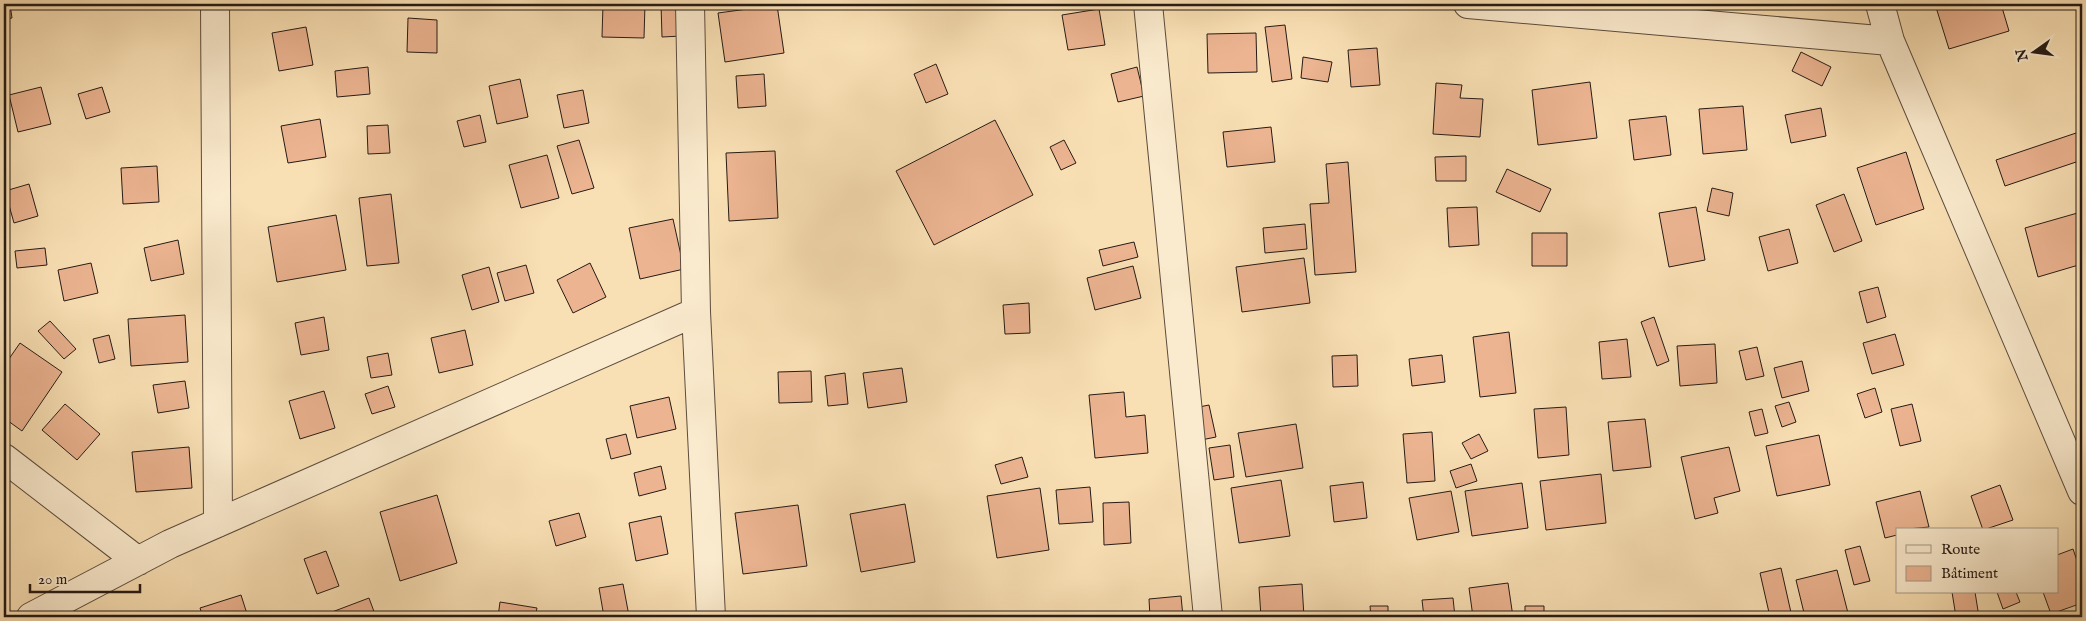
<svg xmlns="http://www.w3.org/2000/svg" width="2086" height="621" viewBox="0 0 2086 621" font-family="'IM FELL English',serif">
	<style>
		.building { fill: #ecb491; stroke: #261b15 }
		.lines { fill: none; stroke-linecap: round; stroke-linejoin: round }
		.minor-casing { stroke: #5b4c3d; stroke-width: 30 }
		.minor { stroke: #fbebce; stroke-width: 28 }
	</style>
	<rect width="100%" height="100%" fill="#f9e0b4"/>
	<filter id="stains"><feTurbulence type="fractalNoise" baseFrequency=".004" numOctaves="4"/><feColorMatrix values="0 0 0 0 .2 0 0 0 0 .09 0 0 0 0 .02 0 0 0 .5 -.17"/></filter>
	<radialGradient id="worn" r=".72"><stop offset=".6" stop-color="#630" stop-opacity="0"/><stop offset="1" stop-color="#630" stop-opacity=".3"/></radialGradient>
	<path class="building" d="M 4,4 L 10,4 L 12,18 L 4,19 Z
		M 549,4 L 583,4 L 583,6 Z
		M 603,4 L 645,4 L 644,38 L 602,37 Z
		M 661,4 L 681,4 L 682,36 L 662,37 Z
		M 1935,4 L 2001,4 L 2009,31 L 1949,49 Z
		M 777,5 L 784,53 L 725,62 L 718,13 Z
		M 1099,9 L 1105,45 L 1068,50 L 1062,15 Z
		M 408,18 L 437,20 L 437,53 L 407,52 Z
		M 1285,25 L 1292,79 L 1272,82 L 1265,27 Z
		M 306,27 L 313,65 L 279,71 L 272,33 Z
		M 1256,33 L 1257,72 L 1208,73 L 1207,34 Z
		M 1377,48 L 1380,85 L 1351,87 L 1348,50 Z
		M 1801,52 L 1831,67 L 1822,86 L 1792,71 Z
		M 1303,57 L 1332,62 L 1328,82 L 1301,78 Z
		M 936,64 L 948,94 L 926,103 L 914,74 Z
		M 368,67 L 370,94 L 337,97 L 335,71 Z
		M 1137,67 L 1144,96 L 1118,102 L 1111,74 Z
		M 764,74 L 766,106 L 738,108 L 736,76 Z
		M 520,79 L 528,117 L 497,124 L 489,86 Z
		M 1590,82 L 1597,138 L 1538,145 L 1532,90 Z
		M 1436,83 L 1462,85 L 1460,98 L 1483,99 L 1480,137 L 1433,134 Z
		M 41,87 L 51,124 L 18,132 L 9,95 Z
		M 102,87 L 110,112 L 86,119 L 78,94 Z
		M 583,90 L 589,123 L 564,128 L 557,95 Z
		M 1743,106 L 1747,150 L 1703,154 L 1699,109 Z
		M 1821,108 L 1826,136 L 1791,143 L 1785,115 Z
		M 480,115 L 486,142 L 464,147 L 457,121 Z
		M 1666,116 L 1671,155 L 1634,160 L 1629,120 Z
		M 320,119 L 326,157 L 288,163 L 281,126 Z
		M 995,120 L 1033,195 L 934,245 L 896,171 Z
		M 388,125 L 390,153 L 368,154 L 367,126 Z
		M 1271,127 L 1275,162 L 1227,167 L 1223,132 Z
		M 2082,131 L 2082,160 L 2005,186 L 1996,160 Z
		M 579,140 L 594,188 L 572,194 L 557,146 Z
		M 1064,140 L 1076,163 L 1061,170 L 1050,147 Z
		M 775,151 L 778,218 L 729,221 L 726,153 Z
		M 1906,152 L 1924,209 L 1876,225 L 1857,168 Z
		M 547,155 L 559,198 L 521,208 L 509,165 Z
		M 1466,156 L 1466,181 L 1436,181 L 1435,157 Z
		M 1348,162 L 1356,272 L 1315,275 L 1310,204 L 1329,203 L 1326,164 Z
		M 157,166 L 159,202 L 123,204 L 121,168 Z
		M 1507,169 L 1551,189 L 1540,212 L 1496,192 Z
		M 29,184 L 38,216 L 14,223 L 5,191 Z
		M 1712,188 L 1733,193 L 1729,216 L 1707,211 Z
		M 391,194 L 399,263 L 367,266 L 359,198 Z
		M 1844,194 L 1862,241 L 1834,252 L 1816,205 Z
		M 1477,207 L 1479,245 L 1449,247 L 1447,208 Z
		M 1696,207 L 1705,260 L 1669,267 L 1659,213 Z
		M 2081,212 L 2082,264 L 2038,277 L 2025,228 Z
		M 336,215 L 346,270 L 277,282 L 268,227 Z
		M 673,219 L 684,269 L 640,279 L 629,228 Z
		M 1305,224 L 1307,249 L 1265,253 L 1263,228 Z
		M 1789,229 L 1798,263 L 1768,271 L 1759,237 Z
		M 1532,233 L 1567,233 L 1567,266 L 1532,266 Z
		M 178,240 L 184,274 L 151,281 L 144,248 Z
		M 1134,242 L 1138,257 L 1103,266 L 1099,250 Z
		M 45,248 L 47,265 L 17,268 L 15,251 Z
		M 1304,258 L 1310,303 L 1242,312 L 1236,267 Z
		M 91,263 L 98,293 L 64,301 L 58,270 Z
		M 590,263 L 606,297 L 573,313 L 557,280 Z
		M 526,265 L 534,293 L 505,301 L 497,273 Z
		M 1133,266 L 1141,298 L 1095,310 L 1087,278 Z
		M 489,267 L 499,302 L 472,310 L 462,275 Z
		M 1878,287 L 1886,317 L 1867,323 L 1859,292 Z
		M 1029,303 L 1030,333 L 1005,334 L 1003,305 Z
		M 185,315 L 188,362 L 131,366 L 128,319 Z
		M 324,317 L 329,350 L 301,355 L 295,323 Z
		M 1654,317 L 1669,361 L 1657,366 L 1641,322 Z
		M 50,321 L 76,349 L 64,359 L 38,331 Z
		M 4,329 L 10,335 L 4,342 Z
		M 465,330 L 473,365 L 439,373 L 431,338 Z
		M 1509,332 L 1516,393 L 1480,397 L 1473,337 Z
		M 1895,334 L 1904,365 L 1872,374 L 1863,343 Z
		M 109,335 L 115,359 L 99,363 L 93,339 Z
		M 1627,339 L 1631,377 L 1602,379 L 1599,342 Z
		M 20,343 L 62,372 L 22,431 L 4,418 L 4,366 Z
		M 1715,344 L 1717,383 L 1680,386 L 1677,346 Z
		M 1757,347 L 1764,376 L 1746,380 L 1739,351 Z
		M 388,353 L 392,375 L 371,378 L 367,357 Z
		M 1357,355 L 1358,386 L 1333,387 L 1332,356 Z
		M 1442,355 L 1445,382 L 1412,386 L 1409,359 Z
		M 1802,361 L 1809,391 L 1782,398 L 1774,368 Z
		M 902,368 L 907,402 L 868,408 L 863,373 Z
		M 811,371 L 812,402 L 779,403 L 778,372 Z
		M 845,373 L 848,404 L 828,406 L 825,376 Z
		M 185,381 L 189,408 L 158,413 L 153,385 Z
		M 388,386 L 395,407 L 372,414 L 365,394 Z
		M 1875,388 L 1882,412 L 1865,418 L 1857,394 Z
		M 324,391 L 335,428 L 300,439 L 289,401 Z
		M 1124,392 L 1126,417 L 1145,415 L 1148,453 L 1095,458 L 1089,395 Z
		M 669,397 L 676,429 L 637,438 L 630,406 Z
		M 1789,402 L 1796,422 L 1782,427 L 1775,406 Z
		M 65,404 L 100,434 L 77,460 L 42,430 Z
		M 1912,404 L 1921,441 L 1900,446 L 1891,409 Z
		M 1209,405 L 1216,437 L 1201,440 L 1194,408 Z
		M 1566,407 L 1569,455 L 1538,458 L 1534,409 Z
		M 1762,409 L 1768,433 L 1755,436 L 1749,412 Z
		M 1645,419 L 1651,467 L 1613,471 L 1608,422 Z
		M 1296,424 L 1303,468 L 1246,477 L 1238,433 Z
		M 1432,432 L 1435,481 L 1407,483 L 1403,434 Z
		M 626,434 L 631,454 L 611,459 L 606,439 Z
		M 1479,434 L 1488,451 L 1471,459 L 1462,443 Z
		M 1819,435 L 1830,485 L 1777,496 L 1766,446 Z
		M 1230,445 L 1234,477 L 1214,480 L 1209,448 Z
		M 189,447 L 192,488 L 136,492 L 132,452 Z
		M 1729,447 L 1740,491 L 1714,498 L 1718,513 L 1695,519 L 1681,457 Z
		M 1022,457 L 1028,477 L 1001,484 L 995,465 Z
		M 1471,464 L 1477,481 L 1456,488 L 1450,471 Z
		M 661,466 L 666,489 L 639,496 L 634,473 Z
		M 1601,474 L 1606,523 L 1546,530 L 1540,481 Z
		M 1281,480 L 1290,536 L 1239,543 L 1231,488 Z
		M 1363,482 L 1367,518 L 1334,522 L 1330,486 Z
		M 1522,483 L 1528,528 L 1472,536 L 1465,491 Z
		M 2000,485 L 2013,520 L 1983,530 L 1971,496 Z
		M 1090,487 L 1093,522 L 1059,524 L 1056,490 Z
		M 1040,488 L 1049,550 L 997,558 L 987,496 Z
		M 1451,491 L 1459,532 L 1417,540 L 1409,498 Z
		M 1920,491 L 1929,527 L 1897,530 L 1897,535 L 1885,538 L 1876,502 Z
		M 437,495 L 457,563 L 400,581 L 380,512 Z
		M 1129,502 L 1131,543 L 1104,545 L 1103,503 Z
		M 905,504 L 915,562 L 861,572 L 850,514 Z
		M 798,505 L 807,566 L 743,574 L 735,513 Z
		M 579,513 L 586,537 L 556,546 L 549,521 Z
		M 661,516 L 668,554 L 636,561 L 629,523 Z
		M 1860,546 L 1870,581 L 1854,585 L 1845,550 Z
		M 2073,549 L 2082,575 L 2082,603 L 2051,614 L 2043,592 L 2057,592 L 2057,555 Z
		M 326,551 L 339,586 L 317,594 L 304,559 Z
		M 1781,568 L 1792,617 L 1770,617 L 1760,573 Z
		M 1837,570 L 1849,617 L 1805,617 L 1796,580 Z
		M 1508,583 L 1513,617 L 1473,617 L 1469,588 Z
		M 623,584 L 629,616 L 604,617 L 599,588 Z
		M 1302,584 L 1304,617 L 1261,617 L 1259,587 Z
		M 1952,592 L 1975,592 L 1979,617 L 1956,617 Z
		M 1997,592 L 2016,592 L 2020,602 L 2003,609 Z
		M 241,595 L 248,617 L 203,617 L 200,608 Z
		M 1181,596 L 1183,617 L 1150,617 L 1149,599 Z
		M 369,598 L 376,617 L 333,617 L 332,612 Z
		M 1453,598 L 1455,617 L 1424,617 L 1422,600 Z
		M 500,602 L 537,608 L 535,617 L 498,617 Z
		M 1370,606 L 1388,606 L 1388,617 L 1371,617 Z
		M 1525,606 L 1544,606 L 1544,617 L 1525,617 Z"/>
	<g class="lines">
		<defs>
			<path id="minor" d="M 215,4 L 218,523
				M 690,4 L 696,312 L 711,617
				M 1148,4 L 1208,617
				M 1468,4 L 1890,41
				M 1880,4 L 1890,41 L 2082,491
				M 4,458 L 138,561
				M 31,617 L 170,544 L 696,312"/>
		</defs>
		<use href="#minor" class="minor-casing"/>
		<use href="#minor" class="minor"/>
	</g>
	<rect width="2086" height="621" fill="none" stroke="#f9e0b4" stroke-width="20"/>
	<rect x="5" y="5" width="2076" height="611" fill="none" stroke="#261b15" stroke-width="2.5"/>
	<rect x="10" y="10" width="2066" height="601" fill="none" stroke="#261b15"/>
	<rect x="1896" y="528" width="162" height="65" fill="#fbebce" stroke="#a69884"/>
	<rect x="1906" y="545" width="25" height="8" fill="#fbebce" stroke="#a69884"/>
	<text x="1941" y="554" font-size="15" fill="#261b15">Route</text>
	<rect x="1906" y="566" width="25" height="15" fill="#ecb491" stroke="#a69884"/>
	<text x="1941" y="578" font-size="15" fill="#261b15">Bâtiment</text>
	<g transform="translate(2034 52) rotate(256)" stroke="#fbebce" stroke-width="4" paint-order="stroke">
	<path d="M0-4L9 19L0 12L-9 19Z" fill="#261b15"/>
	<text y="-8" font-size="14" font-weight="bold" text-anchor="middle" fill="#261b15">N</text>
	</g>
	<path d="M30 584v8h110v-8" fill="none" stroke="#261b15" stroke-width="2.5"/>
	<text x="38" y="584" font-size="15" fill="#261b15" stroke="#fbebce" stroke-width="4" paint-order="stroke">20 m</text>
	<rect width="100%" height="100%" filter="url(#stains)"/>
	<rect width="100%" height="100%" fill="url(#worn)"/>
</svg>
